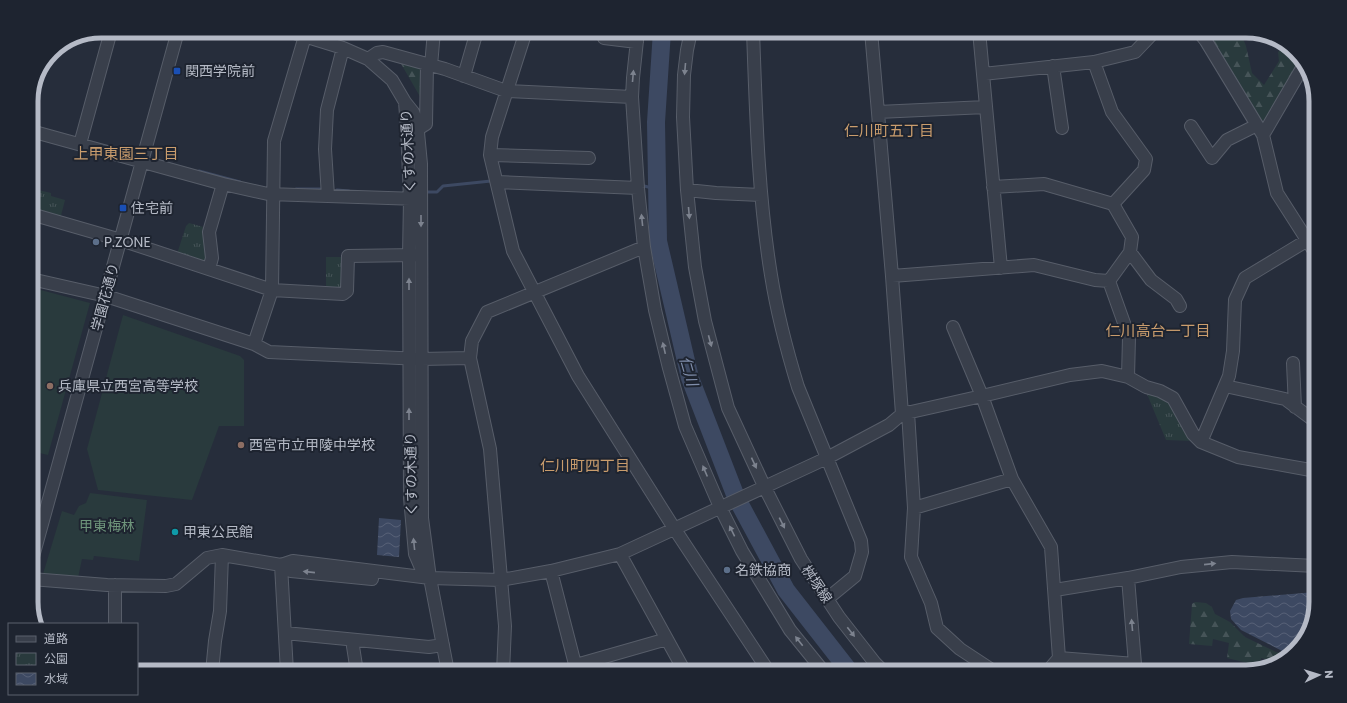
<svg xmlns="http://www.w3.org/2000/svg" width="1347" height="703" viewBox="0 0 1347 703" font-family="Poppins,'Noto Sans JP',sans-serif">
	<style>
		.forest { fill: url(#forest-firs) }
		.park { fill: url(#park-tufts) }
		.garden { fill: #293a3d }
		.water { fill: url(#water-waves) }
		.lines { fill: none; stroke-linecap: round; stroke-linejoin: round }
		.stream { stroke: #3d4962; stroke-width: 3 }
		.river { stroke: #3d4962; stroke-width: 18 }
		.minor-casing { stroke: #575d69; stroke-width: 14 }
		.minor { stroke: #393f4b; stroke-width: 12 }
		.oneway { fill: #7d838f }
		.transit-dot { fill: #1a4fb4; stroke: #1e2430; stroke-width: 1.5 }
		.service-dot { fill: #5c6f8a; stroke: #1e2430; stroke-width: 1.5 }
		.education-dot { fill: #8d6e63; stroke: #1e2430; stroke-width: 1.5 }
		.culture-dot { fill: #0f9aa8; stroke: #1e2430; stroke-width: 1.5 }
		.labels { text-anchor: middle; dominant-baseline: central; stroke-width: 4; stroke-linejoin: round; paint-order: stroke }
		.poi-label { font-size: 14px; fill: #b5bac6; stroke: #1e2430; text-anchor: start }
		.street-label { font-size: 14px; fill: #b5bac6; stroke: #1e2430 }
		.park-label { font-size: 14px; fill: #6e957b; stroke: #1e2430 }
		.neighbourhood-label { font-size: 15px; fill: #ca9d6d; stroke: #1e2430 }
		.water-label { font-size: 15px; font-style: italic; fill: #808eab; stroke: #1e2430 }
		.rim { fill: none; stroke: #b5bac6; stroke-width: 5 }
	</style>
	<defs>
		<pattern id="forest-firs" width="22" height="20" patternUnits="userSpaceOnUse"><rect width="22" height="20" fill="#293a3d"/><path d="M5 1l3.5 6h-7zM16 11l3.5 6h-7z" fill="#465458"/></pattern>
		<pattern id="park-tufts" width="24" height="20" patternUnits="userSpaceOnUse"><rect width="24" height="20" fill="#293a3d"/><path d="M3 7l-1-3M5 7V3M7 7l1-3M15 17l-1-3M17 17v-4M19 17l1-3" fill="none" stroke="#465458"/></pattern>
		<pattern id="water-waves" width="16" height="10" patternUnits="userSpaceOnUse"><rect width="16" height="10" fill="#3d4962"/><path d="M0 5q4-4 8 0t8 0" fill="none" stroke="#576177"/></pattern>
	</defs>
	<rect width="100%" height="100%" fill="#262d3b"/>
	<path class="forest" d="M 1207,31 L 1240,31 L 1246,46 L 1252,73 L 1264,85 L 1279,61 L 1278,52 L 1286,46 L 1302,60 L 1271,117 L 1262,121 Z
		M 400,62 L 421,69 L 422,100 Z
		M 1195,602 L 1206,603 L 1212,607 L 1215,614 L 1230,622 L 1245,637 L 1276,652 L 1289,655 C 1280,666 1273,661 1261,658 L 1260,666 L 1227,658 L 1229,643 L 1213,639 L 1212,646 L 1189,644 L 1192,604 Z
		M 1088,663 L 1134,667 L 1135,672 L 1089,672 Z"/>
	<path class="park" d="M 34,189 L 51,193 L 51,196 L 65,200 L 60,219 L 31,209 L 31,199 Z
		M 189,223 L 207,228 L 209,256 L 206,264 L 177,254 L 186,226 Z
		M 326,257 L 344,257 L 344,286 L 339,290 L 326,290 Z
		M 1147,394 L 1156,394 L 1170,402 L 1192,441 L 1166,440 Z"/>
	<path class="garden" d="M 37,289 L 90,303 L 48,455 L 31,451 L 31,311 Z
		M 123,315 L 240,356 L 244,360 L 244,426 L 219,426 L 192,500 L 98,490 L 87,449 Z
		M 90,493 L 147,500 L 139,561 L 94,556 L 93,560 L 82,559 L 78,578 L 43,574 L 62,511 L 74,515 L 79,506 L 86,503 Z"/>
	<path class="water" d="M 379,518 L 401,520 L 399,557 L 377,555 Z
		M 1316,592 L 1316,602 L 1309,633 L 1290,655 L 1241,630 L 1231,619 L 1230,611 L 1236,600 L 1243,598 Z"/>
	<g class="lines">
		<path class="stream" d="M 199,171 L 240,182
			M 644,186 L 657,189
			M 296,189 L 322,189
			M 337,190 L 349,191
			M 428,192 L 437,192 L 443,186 L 491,181"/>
		<path class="river" d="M 662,31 L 656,122 L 658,241 L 690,378 L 736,497 L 786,590 L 850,672"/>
		<defs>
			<path id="minor" d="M 288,31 L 343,48 L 368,59 L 392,80 L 405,102 L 413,112 L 417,122 L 421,164 L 422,518 L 430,578 L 448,672
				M 526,31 L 492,137 L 490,155 L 513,251 L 578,376 L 674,528 L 769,672
				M 638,31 L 633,78 L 632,97 L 638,188 L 644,247 L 655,310 L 669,368 L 685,426 L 720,507 L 742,551 L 790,630 L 824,672
				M 691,31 L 687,50 L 684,75 L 683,117 L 687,190 L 695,267 L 705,321 L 728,408 L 765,488 L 801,559 L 839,617 L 875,663 L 884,672
				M 753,31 C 756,113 758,195 771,275 C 777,313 787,351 798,387 L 861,541 L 862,552 L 855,576 L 827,599
				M 979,31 L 1001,268
				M 1198,31 L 1206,41 L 1263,135 L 1277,193 L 1316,254
				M 604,38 L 637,42
				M 368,59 L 377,53 L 383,52 L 445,69 L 506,91 L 632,97
				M 1094,62 L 1112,112 L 1146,159 L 1144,170 L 1113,204 L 1132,237 L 1130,252 L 1109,281
				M 431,66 L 434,31
				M 1053,66 L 1062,128
				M 983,74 L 1094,62 L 1135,52 L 1155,31
				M 464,76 L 477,31
				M 405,102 L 407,128 L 410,199 L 409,255 L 410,498 L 415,554 L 421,568 L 429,577
				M 878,112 L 986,107
				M 1191,126 L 1212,158 L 1227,140 L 1257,125
				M 418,129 L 426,124 L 427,65
				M 31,131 L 223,184 L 268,194 L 418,199
				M 1263,135 L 1305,63
				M 80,144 L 111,31
				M 490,155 L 589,158
				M 497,182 L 638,188
				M 993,187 L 1044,184 L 1113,204
				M 687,190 L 716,193 L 761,195
				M 328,196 L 325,149 L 327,110 L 343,48
				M 31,214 L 121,240 L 272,290 L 343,294 L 347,291 L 348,256 L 416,255
				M 1130,252 L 1151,280 L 1176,299 L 1180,306
				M 209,269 L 212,258 L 209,232 L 223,184
				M 892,276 L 1034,265 L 1095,280 L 1109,281
				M 31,279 L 106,296 L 254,344 L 269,352 L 421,359 L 470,358
				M 1109,281 L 1129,337 L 1128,377
				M 953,327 L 982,396 L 1070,375 L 1102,371 L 1128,377 L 1146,387 L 1160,391 L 1173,398 L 1193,434 L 1201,442 L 1238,457 L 1316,471
				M 254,344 L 272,290 L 274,141 L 305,36
				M 1293,363 L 1295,407
				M 1225,386 L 1285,399 L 1316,422
				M 908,412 L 914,508 L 911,557 L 931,603 L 937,628 L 960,649 L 995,672
				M 902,414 L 982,396 L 1012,479 L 1051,547 L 1059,658
				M 1201,442 L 1229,376 L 1233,351 L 1235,300 L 1245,278 L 1316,235
				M 914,508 L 1012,479
				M 620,554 L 685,672
				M 31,564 L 178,31
				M 281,565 L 293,561 L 430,578 L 501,580 L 551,571 L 620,554 L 827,458 L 889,425 L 902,414 L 892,276 L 871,31
				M 281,565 L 287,672
				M 551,571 L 577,672
				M 31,579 L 107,585 L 166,586 L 176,584 L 207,558 L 222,555 L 281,565 L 291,571 L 372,579
				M 1055,590 L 1128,578
				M 115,624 L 115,585
				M 285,633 L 429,647 L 443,645
				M 352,640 L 357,672
				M 576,665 L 667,639
				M 212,672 L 215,641 L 220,611 L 222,555
				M 503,672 L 505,626 L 490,449 L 470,358 L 472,341 L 487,312 L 644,247
				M 1047,672 L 1059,658 L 1135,664
				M 1138,672 L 1135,664 L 1128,578 L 1181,567 L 1232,562 L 1316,566"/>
		</defs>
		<use href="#minor" class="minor-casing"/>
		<use href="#minor" class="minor"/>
	</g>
	<defs><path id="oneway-solid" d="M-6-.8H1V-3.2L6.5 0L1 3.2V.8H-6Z"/></defs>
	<g class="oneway">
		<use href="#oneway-solid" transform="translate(685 69) rotate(95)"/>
		<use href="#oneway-solid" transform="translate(633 76) rotate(-85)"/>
		<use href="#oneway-solid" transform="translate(689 213) rotate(85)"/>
		<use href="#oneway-solid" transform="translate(642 220) rotate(-96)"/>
		<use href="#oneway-solid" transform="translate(421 221) rotate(90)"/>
		<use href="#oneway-solid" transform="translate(409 284) rotate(-90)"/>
		<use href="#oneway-solid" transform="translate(710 341) rotate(75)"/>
		<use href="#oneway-solid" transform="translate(664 348) rotate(-103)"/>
		<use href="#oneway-solid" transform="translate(409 414) rotate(-90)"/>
		<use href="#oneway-solid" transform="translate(754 463) rotate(65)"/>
		<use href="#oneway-solid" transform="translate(705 471) rotate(-113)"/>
		<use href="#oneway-solid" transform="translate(782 523) rotate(63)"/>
		<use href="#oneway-solid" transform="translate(732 531) rotate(-116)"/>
		<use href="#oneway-solid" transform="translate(414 544) rotate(-96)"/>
		<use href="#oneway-solid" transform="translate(1210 564) rotate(-6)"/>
		<use href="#oneway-solid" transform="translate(309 572) rotate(-174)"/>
		<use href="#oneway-solid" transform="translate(1132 625) rotate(-95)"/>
		<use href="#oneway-solid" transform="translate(851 632) rotate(52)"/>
		<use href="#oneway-solid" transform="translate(799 641) rotate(-128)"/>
	</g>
	<g class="transit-dot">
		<rect x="173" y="67" width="8" height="8" rx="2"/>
		<rect x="119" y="204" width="8" height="8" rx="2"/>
	</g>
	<g class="service-dot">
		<circle cx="96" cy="242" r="4"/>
		<circle cx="727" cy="570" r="4"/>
	</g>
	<g class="education-dot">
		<circle cx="50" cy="386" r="4"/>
		<circle cx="241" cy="445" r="4"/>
	</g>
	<circle class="culture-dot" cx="175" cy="532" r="4"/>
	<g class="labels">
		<g class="poi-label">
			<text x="185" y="71">関西学院前</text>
			<text x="131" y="208">住宅前</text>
			<text x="104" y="242">P.ZONE</text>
			<text x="58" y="386">兵庫県立西宮高等学校</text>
			<text x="249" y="445">西宮市立甲陵中学校</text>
			<text x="183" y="532">甲東公民館</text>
			<text x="735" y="570">名鉄協商</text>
		</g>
		<g class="street-label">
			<text transform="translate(408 151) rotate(-93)">くすの木通り</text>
			<text transform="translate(105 297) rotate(-75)">学園花通り</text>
			<text transform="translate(411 474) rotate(-91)">くすの木通り</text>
			<text transform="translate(817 584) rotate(56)">桝塚線</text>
		</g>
		<g class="park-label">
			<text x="107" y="526">甲東梅林</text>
		</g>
		<g class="neighbourhood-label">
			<text x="889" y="130">仁川町五丁目</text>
			<text x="126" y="153">上甲東園三丁目</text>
			<text x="1158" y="330">仁川高台一丁目</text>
			<text x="585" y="465">仁川町四丁目</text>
		</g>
		<g class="water-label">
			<text transform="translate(689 371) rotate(74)">仁川</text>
		</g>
	</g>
	<path d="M0 0H1347V703H0ZM101 38H1246A63 63 0 0 1 1309 101V602A63 63 0 0 1 1246 665H101A63 63 0 0 1 38 602V101A63 63 0 0 1 101 38Z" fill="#1e2430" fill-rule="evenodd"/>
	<path class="rim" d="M101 38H1246A63 63 0 0 1 1309 101V602A63 63 0 0 1 1246 665H101A63 63 0 0 1 38 602V101A63 63 0 0 1 101 38Z"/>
	<rect x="8" y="623" width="130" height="72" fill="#1e2430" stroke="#5a606c"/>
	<rect x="16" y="636" width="20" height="6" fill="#393f4b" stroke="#5a606c"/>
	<text x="44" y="643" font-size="12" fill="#b5bac6">道路</text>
	<rect x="16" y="653" width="20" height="12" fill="url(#park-tufts)" stroke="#5a606c"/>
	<text x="44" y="663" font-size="12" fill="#b5bac6">公園</text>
	<rect x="16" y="673" width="20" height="12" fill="url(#water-waves)" stroke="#5a606c"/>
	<text x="44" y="683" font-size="12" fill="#b5bac6">水域</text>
	<g transform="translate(1319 675) rotate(86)" stroke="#1e2430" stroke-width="3" paint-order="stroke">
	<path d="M0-3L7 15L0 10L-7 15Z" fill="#b5bac6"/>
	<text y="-6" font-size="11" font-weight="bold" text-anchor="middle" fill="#b5bac6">N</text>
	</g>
</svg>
